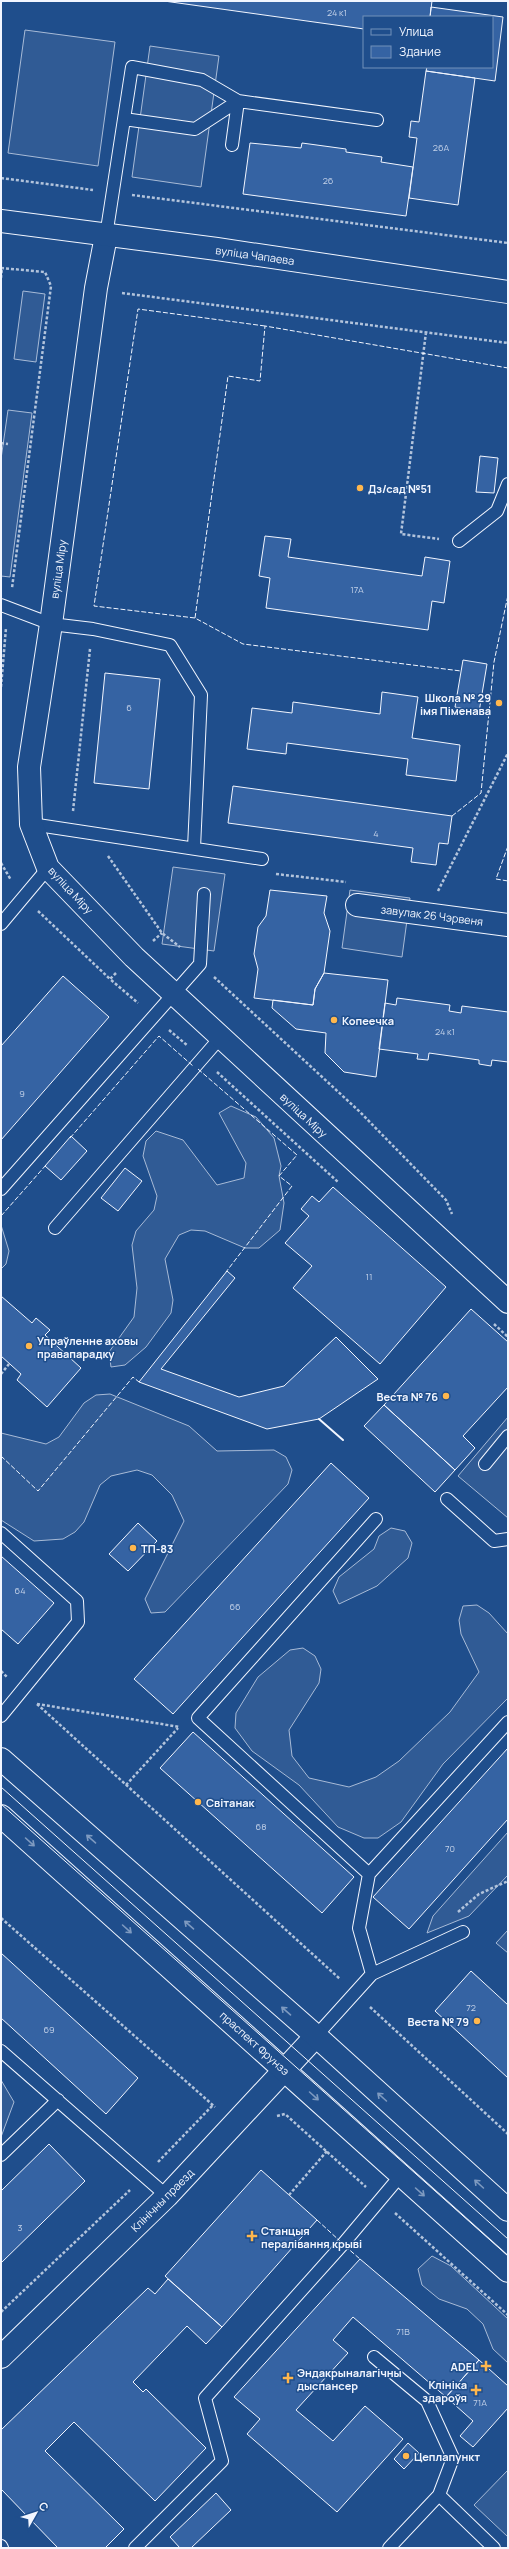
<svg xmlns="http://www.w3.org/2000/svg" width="509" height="2549" viewBox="0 0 509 2549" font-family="Manrope,sans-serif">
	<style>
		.built { fill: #305b95; stroke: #a8bbd7 }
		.building { fill: #3563a3; stroke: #f2f6ff }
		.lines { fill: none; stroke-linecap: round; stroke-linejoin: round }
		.service-casing { stroke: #f2f6ff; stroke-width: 14 }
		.minor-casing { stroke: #f2f6ff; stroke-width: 24 }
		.tertiary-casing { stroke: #f2f6ff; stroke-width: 24 }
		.primary-casing { stroke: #f2f6ff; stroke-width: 24 }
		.path { stroke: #b3c4dc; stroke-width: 2.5; stroke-dasharray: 3 2; stroke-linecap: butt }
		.service { stroke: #1f4e8c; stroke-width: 12 }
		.minor { stroke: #1f4e8c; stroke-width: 22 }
		.tertiary { stroke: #1f4e8c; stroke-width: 22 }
		.primary { stroke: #1f4e8c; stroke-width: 22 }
		.tram { stroke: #f2f6ff; stroke-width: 1 }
		.fence { stroke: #f2f6ff; stroke-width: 1; stroke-dasharray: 5 2; stroke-linecap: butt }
		.wall { stroke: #f2f6ff; stroke-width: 2 }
		.oneway { stroke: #7e9ac0 }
		.poi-dot { fill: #ffb74d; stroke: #1f4e8c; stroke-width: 1.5 }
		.labels { text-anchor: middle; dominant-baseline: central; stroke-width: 3; stroke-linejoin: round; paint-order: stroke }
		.number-label { font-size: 9px; fill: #c3d1e8 }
		.street-label { font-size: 11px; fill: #f2f6ff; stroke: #1f4e8c }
		.poi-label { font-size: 11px; font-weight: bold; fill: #f2f6ff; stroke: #1f4e8c; text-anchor: start }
	</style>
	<rect width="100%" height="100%" fill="#1f4e8c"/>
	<path class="built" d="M 25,30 L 115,42 L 98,166 L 8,153 Z
		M 150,46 L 219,56 L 201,187 L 132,177 Z
		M 23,291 L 45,294 L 36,362 L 14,359 Z
		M 8,410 L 32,413 L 10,577 L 1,576 L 1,459 Z
		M 173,867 L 225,874 L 214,951 L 162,944 Z
		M 350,890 L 410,898 L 402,957 L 342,948 Z
		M 231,1106 L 256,1117 L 274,1138 L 281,1166 L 279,1176 L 284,1203 L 280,1230 L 259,1248 L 245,1248 L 205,1231 L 191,1230 L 179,1235 L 165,1259 L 173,1300 L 171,1313 L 146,1347 L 125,1365 L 111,1367 L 109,1352 L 134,1317 L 137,1288 L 132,1245 L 136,1231 L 154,1210 L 157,1196 L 143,1156 L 146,1141 L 156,1131 L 183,1140 L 217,1185 L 244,1178 L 246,1163 L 219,1113 Z
		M 1,1225 L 9,1251 L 6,1264 L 1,1269 Z
		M 110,1394 L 189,1426 L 217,1451 L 274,1450 L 286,1457 L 292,1470 L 288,1484 L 165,1612 L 151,1613 L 145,1599 L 184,1521 L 172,1495 L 152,1475 L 137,1470 L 111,1476 L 100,1485 L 84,1522 L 75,1532 L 63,1539 L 34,1541 L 1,1520 L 1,1433 L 46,1444 L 59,1437 L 84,1403 L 96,1395 Z
		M 508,1417 L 508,1518 L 458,1476 Z
		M 391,1528 L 405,1531 L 412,1543 L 408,1558 L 377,1586 L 339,1604 L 333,1591 L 339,1577 L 374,1549 L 379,1536 Z
		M 477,1605 L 489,1613 L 508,1634 L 508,1698 L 443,1764 L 401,1822 L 378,1838 L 364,1838 L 338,1827 L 299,1785 L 252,1751 L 235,1728 L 236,1713 L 258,1677 L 290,1650 L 303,1648 L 315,1656 L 321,1669 L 319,1683 L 289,1730 L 292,1756 L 309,1778 L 349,1787 L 376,1777 L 399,1761 L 450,1712 L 479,1672 L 461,1634 L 459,1620 L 463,1606 Z
		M 508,1832 L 508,1875 L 469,1916 L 427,1933 L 433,1916 Z
		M 508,1930 L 508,1953 L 496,1943 Z
		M 1,2080 L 14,2102 L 1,2137 Z
		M 432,2256 L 451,2266 L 508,2319 L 508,2363 L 493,2349 L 483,2324 L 467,2309 L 439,2299 L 422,2285 L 418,2269 Z
		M 508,2470 L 508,2537 L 474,2505 Z"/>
	<path class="building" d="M 164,1 L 432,1 L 430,17 L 364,17 L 364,29 Z
		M 431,7 L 503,17 L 495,81 L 426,71 L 427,67 L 492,67 L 492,17 L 430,17 Z
		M 426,71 L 475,78 L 458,205 L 409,198 L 417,138 L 409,137 L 411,121 L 419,122 Z
		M 250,143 L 301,148 L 302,143 L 346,149 L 346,152 L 382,157 L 381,162 L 413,167 L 406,216 L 243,194 Z
		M 480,456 L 498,458 L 494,493 L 476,492 Z
		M 265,536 L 291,539 L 288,557 L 422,576 L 425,557 L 450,561 L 444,603 L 432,601 L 428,630 L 266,608 L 270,578 L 259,576 Z
		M 463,660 L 487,664 L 479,712 L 455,707 Z
		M 105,673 L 160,679 L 149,789 L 94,783 Z
		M 382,692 L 418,697 L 412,738 L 460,745 L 456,781 L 406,775 L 408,759 L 287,743 L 286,754 L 247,749 L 252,708 L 292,713 L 293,702 L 380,714 Z
		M 233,786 L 452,816 L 448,844 L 439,843 L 436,865 L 411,862 L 413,848 L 228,823 Z
		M 270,890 L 327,896 L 324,913 L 330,931 L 324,973 L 315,989 L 313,1005 L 254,998 L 258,969 L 254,954 L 258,927 L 266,916 Z
		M 324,973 L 388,980 L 376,1077 L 344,1072 L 325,1053 L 326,1033 L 296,1029 L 272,1008 L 273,1000 L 313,1005 L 315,989 Z
		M 63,976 L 109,1017 L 1,1140 L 1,1046 Z
		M 397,998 L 450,1005 L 449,1011 L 461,1013 L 462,1006 L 508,1012 L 508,1062 L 492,1060 L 491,1066 L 479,1064 L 479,1060 L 429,1053 L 428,1060 L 417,1059 L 418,1054 L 379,1049 L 385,1003 L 396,1005 Z
		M 71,1136 L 87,1151 L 61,1180 L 45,1166 Z
		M 125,1168 L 142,1181 L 118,1211 L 101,1198 Z
		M 333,1187 L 446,1287 L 380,1364 L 293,1288 L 312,1266 L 285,1243 L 309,1216 L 301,1209 L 312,1196 L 319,1202 Z
		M 227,1271 L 235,1278 L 161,1369 L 239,1397 L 284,1386 L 336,1337 L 378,1379 L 319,1419 L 267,1429 L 139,1382 Z
		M 1,1296 L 32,1323 L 36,1318 L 50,1330 L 45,1335 L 81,1368 L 47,1407 L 17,1380 L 21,1374 L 1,1356 Z
		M 471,1309 L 508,1342 L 508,1387 L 463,1436 L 475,1448 L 455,1470 L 384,1405 Z
		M 384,1405 L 455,1470 L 435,1492 L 364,1426 Z
		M 331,1463 L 369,1498 L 173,1714 L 134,1679 Z
		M 138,1523 L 157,1541 L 128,1571 L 109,1554 Z
		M 1,1556 L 54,1603 L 18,1644 L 1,1629 Z
		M 193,1732 L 354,1877 L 322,1913 L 160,1768 Z
		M 508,1748 L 508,1819 L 409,1929 L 373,1897 Z
		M 1,1953 L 138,2078 L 106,2114 L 1,2018 Z
		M 471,1971 L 508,2005 L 508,2078 L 435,2011 Z
		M 49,2144 L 85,2181 L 1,2263 L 1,2191 Z
		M 261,2170 L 317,2220 L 222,2327 L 165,2276 Z
		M 360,2259 L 479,2360 L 446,2397 L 353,2317 L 333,2340 L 348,2353 L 296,2410 L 333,2441 L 365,2406 L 403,2439 L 337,2512 L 247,2434 L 260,2419 L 234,2397 Z
		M 168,2279 L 222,2327 L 206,2344 L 187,2326 L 133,2382 L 143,2392 L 146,2389 L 206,2448 L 155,2501 L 74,2422 L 45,2451 L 124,2529 L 105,2548 L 58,2548 L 1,2489 L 1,2430 L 148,2288 L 155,2294 Z
		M 479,2360 L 508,2386 L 508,2408 L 473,2447 L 460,2436 L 473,2421 L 446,2397 Z
		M 408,2443 L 419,2453 L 404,2469 L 394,2459 Z
		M 216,2493 L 231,2510 L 191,2548 L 180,2548 L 170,2537 Z"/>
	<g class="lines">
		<defs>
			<path id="service" d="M 124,119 L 195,129 L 238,101
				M 232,145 L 238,101
				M 106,236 L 132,67 L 202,80 L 238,101 L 377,120
				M 459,541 L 497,511 L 508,484
				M 1,605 L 51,624 L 93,629 L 170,645 L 201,695 L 194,848
				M 31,824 L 262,859
				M 1,924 L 48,868
				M 1,1189 L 200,964 L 204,894
				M 55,1228 L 220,1038
				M 485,1464 L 508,1436
				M 447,1499 L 494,1541 L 508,1539
				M 1,1533 L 77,1601 L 78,1622 L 1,1716
				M 369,1874 L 198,1718 L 376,1519
				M 372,1974 L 359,1928 L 369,1874 L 508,1722
				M 316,2036 L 372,1974 L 463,1932
				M 1,2051 L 167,2196
				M 1,2155 L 58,2100
				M 374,2357 L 427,2401 L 453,2458 L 439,2495 L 389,2548
				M 439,2495 L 494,2548
				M 1,2546 L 2,2548
				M 135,2548 L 222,2461 L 205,2398 L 343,2244 L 401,2175"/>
			<path id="minor" d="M 106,236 L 96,288 L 51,624 L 29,767 L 31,824 L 48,868 L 134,957 L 508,1302
				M 357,905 L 508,925
				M 1,2357 L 167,2196 L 316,2036"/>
			<path id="tertiary" d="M 1,221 L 217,249 L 508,292"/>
			<path id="primary" d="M 1,1759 L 316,2036 L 508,2210
				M 1,1816 L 508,2271"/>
		</defs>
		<use href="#service" class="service-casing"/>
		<use href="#minor" class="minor-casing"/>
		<use href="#tertiary" class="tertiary-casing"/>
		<use href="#primary" class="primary-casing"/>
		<path class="path" d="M 1,178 L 93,190
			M 132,195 L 508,243
			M 1,268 L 45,272 L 51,286 L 12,588
			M 1,278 L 2,268
			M 122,293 L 508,343
			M 426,332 L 401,534 L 439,539
			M 1,443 L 8,444
			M 1,687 L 6,628
			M 73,811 L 90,649
			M 108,856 L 162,933 L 180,947
			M 1,863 L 11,880
			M 276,874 L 346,882
			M 438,891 L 508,753
			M 38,911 L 110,979
			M 153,941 L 162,933
			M 116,973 L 110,979 L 138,1003
			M 214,977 L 360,1112 L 446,1200 L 452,1214
			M 169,1030 L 188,1046
			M 217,1072 L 338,1182
			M 494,1324 L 508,1337
			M 1,1374 L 9,1364
			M 1,1671 L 8,1678
			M 37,1704 L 340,1979
			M 37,1704 L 180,1727
			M 126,1785 L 178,1728
			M 458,1912 L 479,1894 L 508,1881
			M 1,1918 L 215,2107
			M 370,2007 L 508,2134
			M 277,2116 L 285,2114 L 366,2187
			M 158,2162 L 213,2105
			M 289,2195 L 327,2151
			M 395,2213 L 508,2315
			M 1,2312 L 130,2190"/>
		<use href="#service" class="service"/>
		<use href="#minor" class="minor"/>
		<use href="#tertiary" class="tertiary"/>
		<use href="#primary" class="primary"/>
		<path class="tram" d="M 1,1787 L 508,2239
			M 1,1804 L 508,2256"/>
		<path class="fence" d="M 265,326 L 138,309 L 94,606 L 195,618 L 243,644 L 461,671
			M 195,618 L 228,376 L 260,381 L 265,326 L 508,368
			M 452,816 L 481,793 L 494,662 L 508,595
			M 508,846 L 496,879 L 508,881
			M 198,1069 L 297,1155 L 279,1176 L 292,1186 L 226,1272
			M 70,1138 L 159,1036 L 193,1066
			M 1,1216 L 46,1165
			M 1,1456 L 38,1491 L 133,1377 L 139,1382 L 140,1380
			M 317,2220 L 341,2242
			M 345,2246 L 360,2259"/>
		<path class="wall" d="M 319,1419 L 343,1440"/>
	</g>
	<defs><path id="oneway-shaft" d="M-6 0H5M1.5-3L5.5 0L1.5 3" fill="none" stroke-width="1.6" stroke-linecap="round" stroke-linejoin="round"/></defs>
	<g class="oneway">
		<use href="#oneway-shaft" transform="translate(91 1839) rotate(-139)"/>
		<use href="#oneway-shaft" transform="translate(30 1842) rotate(42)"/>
		<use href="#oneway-shaft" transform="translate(189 1925) rotate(-139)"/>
		<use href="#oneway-shaft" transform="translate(127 1929) rotate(42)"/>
		<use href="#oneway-shaft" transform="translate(286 2011) rotate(-139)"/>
		<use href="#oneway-shaft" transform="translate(314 2096) rotate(42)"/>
		<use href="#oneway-shaft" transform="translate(382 2097) rotate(-138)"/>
		<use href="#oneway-shaft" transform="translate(479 2184) rotate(-138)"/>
		<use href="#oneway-shaft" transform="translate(420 2192) rotate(42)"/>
	</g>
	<g class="poi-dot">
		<circle cx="360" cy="488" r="4"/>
		<circle cx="499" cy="703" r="4"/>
		<circle cx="334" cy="1020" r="4"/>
		<circle cx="29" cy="1346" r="4"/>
		<circle cx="446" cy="1396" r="4"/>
		<circle cx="133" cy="1548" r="4"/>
		<circle cx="198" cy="1802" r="4"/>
		<circle cx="477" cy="2021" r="4"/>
		<path d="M250 2230h4v4h4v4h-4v4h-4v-4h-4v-4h4z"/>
		<path d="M484 2360h4v4h4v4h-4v4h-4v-4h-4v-4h4z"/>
		<path d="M286 2372h4v4h4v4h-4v4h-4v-4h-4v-4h4z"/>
		<path d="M474 2384h4v4h4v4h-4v4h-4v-4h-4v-4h4z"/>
		<circle cx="406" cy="2456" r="4"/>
	</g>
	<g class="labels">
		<g class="number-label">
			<text x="337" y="12">24 к1</text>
			<text x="441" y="147">26А</text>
			<text x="328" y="180">26</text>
			<text x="357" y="589">17А</text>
			<text x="129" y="707">6</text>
			<text x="376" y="833">4</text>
			<text x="445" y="1031">24 к1</text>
			<text x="22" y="1093">9</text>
			<text x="369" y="1276">11</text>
			<text x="20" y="1590">64</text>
			<text x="235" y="1606">66</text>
			<text x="261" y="1826">68</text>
			<text x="450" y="1848">70</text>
			<text x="471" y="2007">72</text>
			<text x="49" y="2029">69</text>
			<text x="20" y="2227">3</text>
			<text x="403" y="2331">71В</text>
			<text x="480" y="2402">71А</text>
		</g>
		<g class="street-label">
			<text transform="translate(255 255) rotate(8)">вуліца Чапаева</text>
			<text transform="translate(58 569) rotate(-82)">вуліца Міру</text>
			<text transform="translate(71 890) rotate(47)">вуліца Міру</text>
			<text transform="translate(432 915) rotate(7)">завулак 26 Чэрвеня</text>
			<text transform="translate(304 1115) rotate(43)">вуліца Міру</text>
			<text transform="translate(255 2043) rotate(42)">праспект Фрунзэ</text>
			<text transform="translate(162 2200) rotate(-45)">Клінічны праезд</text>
		</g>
		<g class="poi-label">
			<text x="368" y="488">Дз/сад №51</text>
			<text x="491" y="697" text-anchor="end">Школа № 29<tspan x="491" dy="13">імя Піменава</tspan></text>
			<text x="342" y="1020">Копеечка</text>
			<text x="37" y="1340">Упраўленне аховы<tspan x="37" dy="13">правапарадку</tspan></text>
			<text x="438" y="1396" text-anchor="end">Веста № 76</text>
			<text x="141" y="1548">ТП-83</text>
			<text x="206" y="1802">Світанак</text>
			<text x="469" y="2021" text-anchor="end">Веста № 79</text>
			<text x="261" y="2230">Станцыя<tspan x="261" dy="13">пералівання крыві</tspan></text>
			<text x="478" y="2366" text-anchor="end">ADEL</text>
			<text x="297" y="2372">Эндакрыналагічны<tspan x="297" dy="13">дыспансер</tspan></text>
			<text x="467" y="2384" text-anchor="end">Клініка<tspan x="467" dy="13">здароўя</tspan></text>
			<text x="414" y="2456">Цеплапункт</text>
		</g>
	</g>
	<rect width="509" height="2549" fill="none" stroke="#f2f6ff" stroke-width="4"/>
	<rect x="363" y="16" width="130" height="52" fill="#1f4e8c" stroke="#7391ba"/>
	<rect x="371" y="29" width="20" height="6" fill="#1f4e8c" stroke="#7391ba"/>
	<text x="399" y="36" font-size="12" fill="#f2f6ff">Улица</text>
	<rect x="371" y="46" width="20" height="12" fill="#3563a3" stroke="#7391ba"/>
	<text x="399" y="56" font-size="12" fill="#f2f6ff">Здание</text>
	<g transform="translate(36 2513) rotate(51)" stroke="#1f4e8c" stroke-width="3" paint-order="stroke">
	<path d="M0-3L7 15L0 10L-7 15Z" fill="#f2f6ff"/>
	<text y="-6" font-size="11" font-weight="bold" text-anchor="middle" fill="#f2f6ff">С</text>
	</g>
</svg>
